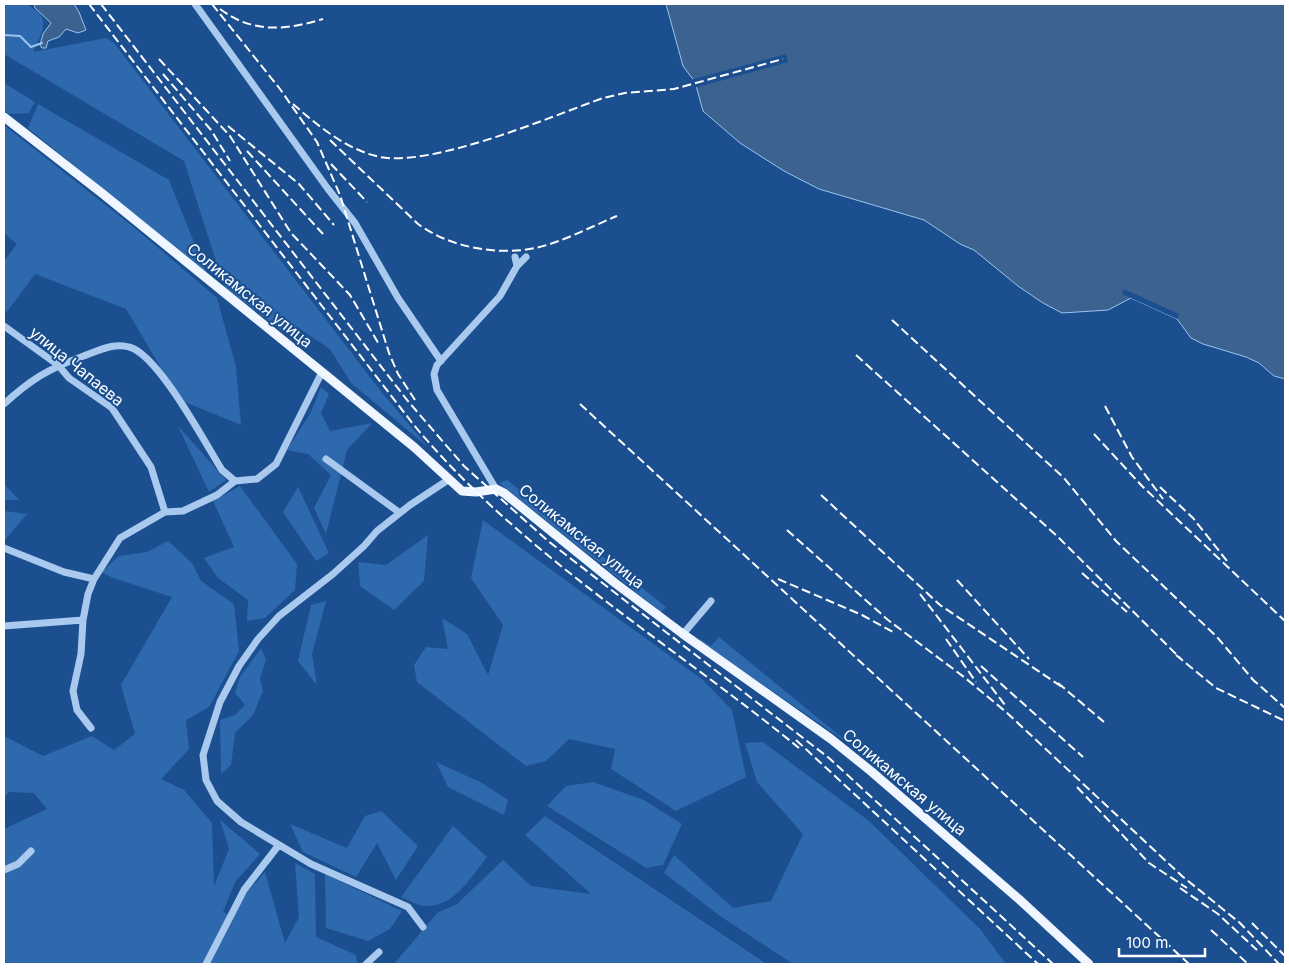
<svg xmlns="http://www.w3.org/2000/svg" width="1289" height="968" viewBox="0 0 1289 968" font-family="Inter,sans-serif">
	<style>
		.green { fill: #2e69ad }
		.water { fill: #3c6290; stroke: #9cc4f0 }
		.pier { fill: #1b4f8f }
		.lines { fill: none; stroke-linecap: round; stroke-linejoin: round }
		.stream { stroke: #9cc4f0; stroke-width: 2 }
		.minor { stroke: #a9c9ee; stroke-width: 7 }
		.major { stroke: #f0f6ff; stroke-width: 9 }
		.rail { stroke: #fff; stroke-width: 2; stroke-dasharray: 9 4; stroke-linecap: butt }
		.labels { text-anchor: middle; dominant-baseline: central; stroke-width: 4; stroke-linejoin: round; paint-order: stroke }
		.street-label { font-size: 16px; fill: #fff; stroke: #1b4f8f }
	</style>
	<rect width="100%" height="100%" fill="#1b4f8f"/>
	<path class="green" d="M 4,4 L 28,4 C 31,8 36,10 40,14 C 49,25 37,42 33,52 L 106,38 L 114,43 L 383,394 L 428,447 L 351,383 L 330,349 L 297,327 L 287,335 L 224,286 L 184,161 L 4,54 Z
		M 4,83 L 35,102 L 29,113 L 8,114 L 4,110 Z
		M 38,104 L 169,180 L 206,272 L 28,128 Z
		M 4,125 L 136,229 L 217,298 L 236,367 L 241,425 L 180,400 L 126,309 L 35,274 L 7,312 L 4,308 L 4,261 L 17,244 L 4,233 Z
		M 321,387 L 329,394 L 321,413 L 330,431 L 372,423 L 347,450 L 326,534 L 314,508 L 331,475 L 308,454 L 287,450 L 311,412 Z
		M 178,426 L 226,480 L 209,492 Z
		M 507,480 L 666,607 L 661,612 L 499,483 Z
		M 4,484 L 19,500 L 4,500 Z
		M 240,486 L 297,564 L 295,590 L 265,618 L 247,621 L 248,600 L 218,578 L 204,558 L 234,547 L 213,501 Z
		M 298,487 L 329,553 L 316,561 L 283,512 Z
		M 4,511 L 27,514 L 4,541 Z
		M 483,520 L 703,680 L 732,710 L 746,777 L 676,811 L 611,769 L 615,749 L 569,739 L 546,761 L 526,766 L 417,682 L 414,665 L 426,647 L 448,649 L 442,618 L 467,634 L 488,675 L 503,625 L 471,578 Z
		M 428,535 L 424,581 L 394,610 L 360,586 L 358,562 L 386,565 Z
		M 168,541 L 192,563 L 201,581 L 234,604 L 239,651 L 209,707 L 186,720 L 189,749 L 161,779 L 184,790 L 212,823 L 214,886 L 229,849 L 220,820 L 260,854 L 235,882 L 223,912 L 232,916 L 246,893 L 265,872 L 285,943 L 299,917 L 295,863 L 315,874 L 316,937 L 356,955 L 357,964 L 4,964 L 4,829 L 47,809 L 34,793 L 9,792 L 4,798 L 4,736 L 43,756 L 92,736 L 114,750 L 135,734 L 121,685 L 172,597 L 113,578 L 101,572 L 119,556 L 147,552 Z
		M 326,601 L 312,654 L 317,685 L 298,661 L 311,605 Z
		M 719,637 L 851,745 L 699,641 L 700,639 L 711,646 Z
		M 261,648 L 266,660 L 260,678 L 263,691 L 253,715 L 235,733 L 231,765 L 221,774 L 220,720 L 235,715 L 245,705 L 235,693 L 240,677 Z
		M 763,742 L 869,821 L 980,929 L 1006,964 L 793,964 L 720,916 L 664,873 L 674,855 L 733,908 L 771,901 L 803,834 L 757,782 L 745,743 Z
		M 436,762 L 480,782 L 508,800 L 504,815 L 448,787 Z
		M 593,782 L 644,800 L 682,824 L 663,865 L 646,868 L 547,806 L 566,786 Z
		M 381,811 L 418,846 L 396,880 L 377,843 L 356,877 L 303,852 L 290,824 L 347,848 L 365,816 Z
		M 545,816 L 767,964 L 394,964 L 437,913 L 457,904 L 503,860 L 531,886 L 591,894 L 525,835 Z
		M 453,826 L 487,857 C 471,877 454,908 424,906 C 417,905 408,900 401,897 Z
		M 325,874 L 402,911 L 390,929 L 368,941 L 326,928 Z"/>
	<path class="water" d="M 34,4 L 74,4 L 79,12 L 86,30 L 78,33 L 66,29 L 59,37 L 48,41 L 46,48 L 42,48 L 40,45 L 43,34 L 51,23 L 35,8 Z
		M 666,4 L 1285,4 L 1285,379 L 1274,376 L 1259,363 L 1246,357 L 1203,344 L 1191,338 L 1177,319 L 1131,298 L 1108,310 L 1062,313 L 1043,303 L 1018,286 L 974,250 L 960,244 L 924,220 L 819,189 L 784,171 L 740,143 L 703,111 L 695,82 L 683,66 Z"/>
	<path class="pier" d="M 786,54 L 788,62 L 694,88 L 690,80 Z
		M 1124,289 L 1179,314 L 1177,319 L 1122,294 Z"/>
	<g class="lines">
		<path class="stream" d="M 4,35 L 20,36 L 31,47 L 42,43"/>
		<path class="minor" d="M 195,4 L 328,189 L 355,223 L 398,298 L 441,361
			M 517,266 L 526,257
			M 4,326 L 58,365 L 69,378 L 112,408 L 151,467 L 165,512
			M 4,404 C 30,380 48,369 81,357 C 96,352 113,342 129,347 C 158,354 205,443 222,470 L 235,481
			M 326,459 L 400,513
			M 496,489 L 437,390 L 434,374 L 437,365 L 500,296 L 517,266 L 515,257
			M 4,548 L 64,572 L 94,579
			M 4,626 L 83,620
			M 683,634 L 711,601
			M 91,728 L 77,710 L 73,691 L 81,654 L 83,620 L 88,594 L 94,579 L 120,538 L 165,512 L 183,511 L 217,495 L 235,481 L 257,479 L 276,464 L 322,372
			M 4,870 L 18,864 L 31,851
			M 423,927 L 408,907 L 311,864 L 241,822 L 217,801 L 206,780 L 203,755 L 220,702 L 239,666 L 258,639 L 279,616 L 333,574 L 364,546 L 377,531 L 410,505 L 448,480
			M 206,964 L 244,890 L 278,846
			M 366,964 L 379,952"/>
		<path class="major" d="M 4,117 L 103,194 L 322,372 L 414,447 L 462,491 L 476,492 L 496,489 L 504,493 L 615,583 L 683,634 L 831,739 L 872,772 L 1021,901 L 1089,964"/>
		<path class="rail" d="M 89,4 L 413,424 C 521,554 669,642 799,748
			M 101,4 L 407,400 L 464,466 L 548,541 L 829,758 L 1053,964
			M 212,4 L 280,89 L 317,142 L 340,195 L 389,353 L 398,374 L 415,400
			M 220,9 C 253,34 286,30 323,19
			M 159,59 L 230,136 L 291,233 L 350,295 L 380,346
			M 163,74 L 211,130 L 230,161
			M 293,104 C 318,126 347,150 380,157 C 433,167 550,117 603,98 L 625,93 L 674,89 L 783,59
			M 228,126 L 299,184 L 334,225
			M 330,140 L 418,224 C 449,247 497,256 535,248 C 563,242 590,227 617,216
			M 247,151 L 323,234
			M 331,164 L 367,202
			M 892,320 L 1064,478 L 1116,541 L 1217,637 L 1255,682
			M 856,355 L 1058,537 L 1181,659
			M 580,404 L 1189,964
			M 1105,406 L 1132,457 L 1163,499
			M 1094,434 L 1142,486 L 1285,621
			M 1160,487 L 1193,518 L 1227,561
			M 821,495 L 940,605 L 1062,687
			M 787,530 L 888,620 L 964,677 L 1006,712 L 1182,876 L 1240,923 L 1279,964
			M 1082,573 L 1127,612
			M 778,579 L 862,615 L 893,632
			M 957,580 L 1029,659
			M 920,594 L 1005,705
			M 946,639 L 976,682
			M 1176,655 L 1216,688 L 1285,721
			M 981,666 L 1083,757
			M 1251,678 L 1285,708
			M 1058,683 L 1104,722
			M 796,740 L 1038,964
			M 1077,787 L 1149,863 L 1187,888
			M 1180,888 L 1218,914 L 1257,950
			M 1252,923 L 1285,956
			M 1211,930 L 1248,964"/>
	</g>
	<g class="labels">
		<g class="street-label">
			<text transform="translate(250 295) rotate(39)">Соликамская улица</text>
			<text transform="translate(77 366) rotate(39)">улица Чапаева</text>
			<text transform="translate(582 536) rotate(39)">Соликамская улица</text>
			<text transform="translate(905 782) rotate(40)">Соликамская улица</text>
		</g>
	</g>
	<rect width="1289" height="968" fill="none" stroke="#ffffff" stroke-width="10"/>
	<path d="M1119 948v8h86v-8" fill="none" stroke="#ffffff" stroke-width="2.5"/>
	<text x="1126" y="948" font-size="15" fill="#ffffff" stroke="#1b4f8f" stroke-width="4" paint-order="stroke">100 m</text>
</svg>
